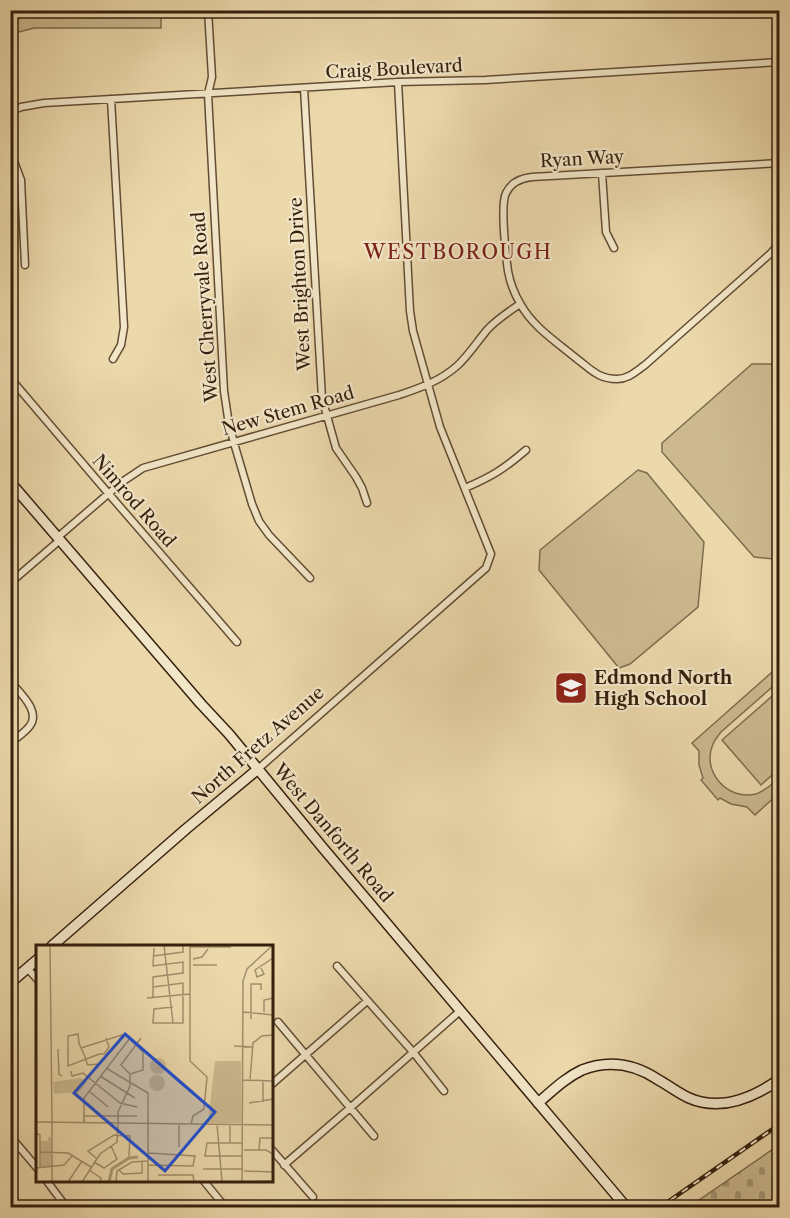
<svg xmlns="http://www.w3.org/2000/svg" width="790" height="1218" viewBox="0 0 790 1218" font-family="'Libre Caslon Text',serif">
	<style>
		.grass { fill: #ccb990; stroke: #806c4e; stroke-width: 1.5 }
		.cemetery { fill: url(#cemetery-stones); stroke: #806c4e; stroke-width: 1.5 }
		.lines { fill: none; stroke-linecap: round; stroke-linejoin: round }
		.street-casing { stroke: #624d34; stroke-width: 9 }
		.secondary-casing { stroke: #351f0d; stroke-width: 12 }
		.street { stroke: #f2e6c8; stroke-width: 6 }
		.secondary { stroke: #f2e6c8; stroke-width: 9 }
		.rail-casing { stroke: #351f0d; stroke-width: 4.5 }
		.rail { stroke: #f2e6c8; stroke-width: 2; stroke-dasharray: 7; stroke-linecap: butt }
		.labels { text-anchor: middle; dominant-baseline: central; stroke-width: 4.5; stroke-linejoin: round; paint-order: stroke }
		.street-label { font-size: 18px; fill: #351f0d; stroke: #f2e6c8 }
		.poi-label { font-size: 18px; font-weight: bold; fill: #351f0d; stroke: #f2e6c8; text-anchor: start }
		.neighbourhood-label { font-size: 20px; letter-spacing: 1.5px; fill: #7a1f14; stroke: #f2e6c8 }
		.inset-river { fill: none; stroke: #ad9975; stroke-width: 3 }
		.inset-road { fill: none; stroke: #a28e6c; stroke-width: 1.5 }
		.view { fill: #1d4ed8; fill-opacity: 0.15; stroke: #1d4ed8; stroke-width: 3 }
		.inset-edge { fill: none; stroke: #351f0d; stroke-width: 3 }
	</style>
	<defs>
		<pattern id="cemetery-stones" width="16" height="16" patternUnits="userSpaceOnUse" patternTransform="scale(1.5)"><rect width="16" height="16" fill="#ccb990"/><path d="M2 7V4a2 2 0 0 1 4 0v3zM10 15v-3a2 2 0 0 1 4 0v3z" fill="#a69674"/></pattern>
	</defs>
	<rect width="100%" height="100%" fill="#ebd8ab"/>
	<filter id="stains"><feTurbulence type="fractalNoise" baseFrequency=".00333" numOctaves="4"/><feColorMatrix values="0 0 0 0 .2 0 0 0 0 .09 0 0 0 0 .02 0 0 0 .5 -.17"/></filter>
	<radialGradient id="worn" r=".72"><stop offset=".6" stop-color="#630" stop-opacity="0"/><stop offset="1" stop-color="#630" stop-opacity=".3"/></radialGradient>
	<path class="grass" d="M 22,11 L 161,11 L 161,28 L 34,28 L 11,34 L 11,27 L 24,13 Z
		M 752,364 L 771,364 L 779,375 L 780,552 L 773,559 L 754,557 L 662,452 L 662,443 Z
		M 638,470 L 647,473 L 704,542 L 698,607 L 630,664 L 619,668 L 539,570 L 540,550 Z
		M 779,666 L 779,681 L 721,732 C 718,736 715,739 713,744 C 701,771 727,801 756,794 C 765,791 772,784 779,778 L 779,793 L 755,815 L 747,807 L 731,804 L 720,798 L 718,800 L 701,780 L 703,778 L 699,765 L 699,751 L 692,743 Z
		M 779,690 L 779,769 L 761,785 L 722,740 Z"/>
	<path class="cemetery" d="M 779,1145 L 779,1207 L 689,1207 Z"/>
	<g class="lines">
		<defs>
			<path id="street" d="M 208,10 L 212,77 L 208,94 L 224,391 L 228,418 L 234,443 L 252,504 L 259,521 L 269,535 L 310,578
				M 304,88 L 322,398 L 336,448 L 356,477 L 362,488 L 367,503
				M 111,99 L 124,327 L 121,345 L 113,359
				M 10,112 L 21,107 L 44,103 L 398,82 L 485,80 L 780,62
				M 10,156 L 15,164 L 21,180 L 25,265
				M 780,163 L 532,177 C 521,178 511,183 506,193 C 500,205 506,257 508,271 C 510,283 515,295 521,305 C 533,327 558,343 577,359 C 584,364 591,371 599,375 C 605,378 610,379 617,379 C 628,379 635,372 645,365 L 770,254 L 780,243
				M 602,173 L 606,232 L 614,248
				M 10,378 L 108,493 L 237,642
				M 465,488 C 491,477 504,469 526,450
				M 58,537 L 122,482 L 143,468 L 399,395 C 420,388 440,381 457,366 C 468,356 477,342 487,330 C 496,320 508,312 520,304
				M 10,583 L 60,540
				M 10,681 C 20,693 42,712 29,727 C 24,733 17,738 10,743
				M 258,769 L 486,568 L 491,554 L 440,427 L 413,331 L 410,311 L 398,82
				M 337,966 L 413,1052 L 444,1091
				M 27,968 L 38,980
				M 278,1022 L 374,1136
				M 272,1084 L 367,1001
				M 10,1136 L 38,1169
				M 272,1150 L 313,1197
				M 284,1165 L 350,1108 L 460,1011
				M 46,1180 L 67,1208
				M 203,1180 L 226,1208"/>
			<path id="secondary" d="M 10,482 L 201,704 L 229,734 L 323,848 L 627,1208
				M 52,946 L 186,829 L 258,769
				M 10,983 L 38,959
				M 538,1103 C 552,1091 565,1078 582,1070 C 608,1060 634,1064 657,1079 C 668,1085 678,1093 689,1098 C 721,1112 753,1098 780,1079"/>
		</defs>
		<use href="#street" class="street-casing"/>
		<use href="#secondary" class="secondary-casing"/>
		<use href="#street" class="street"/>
		<use href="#secondary" class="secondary"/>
		<defs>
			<path id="rail" d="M 659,1208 L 780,1124"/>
		</defs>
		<use href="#rail" class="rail-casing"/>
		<use href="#rail" class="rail"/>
	</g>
	<defs>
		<symbol id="school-square" viewBox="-11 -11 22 22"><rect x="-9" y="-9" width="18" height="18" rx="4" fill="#8f2418" stroke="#f2e6c8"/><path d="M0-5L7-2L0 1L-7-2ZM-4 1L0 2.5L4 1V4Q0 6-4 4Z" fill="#fff"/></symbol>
	</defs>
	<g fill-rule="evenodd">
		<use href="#school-square" x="552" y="669" width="38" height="38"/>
	</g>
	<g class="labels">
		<g class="street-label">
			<text transform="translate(394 69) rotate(-3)">Craig Boulevard</text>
			<text transform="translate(582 159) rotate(-3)">Ryan Way</text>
			<text transform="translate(300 284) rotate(-93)">West Brighton Drive</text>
			<text transform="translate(205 307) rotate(-94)">West Cherryvale Road</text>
			<text transform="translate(288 411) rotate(-16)">New Stem Road</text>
			<text transform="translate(134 501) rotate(49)">Nimrod Road</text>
			<text transform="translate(258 745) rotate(-41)">North Fretz Avenue</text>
			<text transform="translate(333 833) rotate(50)">West Danforth Road</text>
		</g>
		<g class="poi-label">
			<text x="594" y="678">Edmond North<tspan x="594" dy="21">High School</tspan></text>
		</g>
		<g class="neighbourhood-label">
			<text x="458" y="252">WESTBOROUGH</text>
		</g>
	</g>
	<g transform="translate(36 945)">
		<rect width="237" height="237" fill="#ebd8ab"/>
		<path d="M114 121a8 8 0 1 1 16 0a8 8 0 1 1-16 0ZM113 138a8 8 0 1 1 16 0a8 8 0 1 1-16 0ZM 45,133 L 51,137 L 41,150 L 41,147 L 18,149 L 17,137 ZM 12,192 L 15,192 L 15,221 L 4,222 L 4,196 L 12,196 Z" fill="#ccb990"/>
		<path d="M 179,116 L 205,116 L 205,178 L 172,178 Z" fill="#ccb990"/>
		<path class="inset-river" d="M 73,237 L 76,224 L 93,213 L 102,212"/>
		<path class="inset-road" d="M 14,0 L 16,177M 128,0 L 137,78M 154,0 L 154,116 L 171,132 L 168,164 L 157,171 L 155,179M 154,2 L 195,2M 117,11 L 147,7 L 147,0M 157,14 L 166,12 L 172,4M 157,20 L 181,20M 225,23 L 228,29 L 221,32 L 219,25 L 237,13M 117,42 L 147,38 L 147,78 L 117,78 L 118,64 L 137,62M 111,53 L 154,49M 117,53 L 117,32 L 147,28 L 147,17 L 117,21 L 118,3M 207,67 L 237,70M 228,67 L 228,55 L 237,53M 215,74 L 215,39 L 225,39 L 225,45M 198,101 L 216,102M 45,103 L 89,89 L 107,107 L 107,125 L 94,129M 22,104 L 23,129 L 26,131M 64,119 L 52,120 L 51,119 L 50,114 L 45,103 L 43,98 L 42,89 L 32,91 L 32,121 L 50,114 L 61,110 L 63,109 L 68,109 L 73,102 L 70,93M 70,123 L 112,148 L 112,237M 35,126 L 36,131 L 47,128 L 84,158 L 101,162M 94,129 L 85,120 L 105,93M 64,131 L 99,153M 214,134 L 217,98 L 226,91 L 237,90M 207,135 L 237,136M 53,146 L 72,162M 227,157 L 227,135M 213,158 L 237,154M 47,171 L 101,171M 0,177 L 237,180M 16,177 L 16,237M 48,178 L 48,153 L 94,93M 82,178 L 82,167 L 94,141 L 94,129M 143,179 L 143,202M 181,179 L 186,237M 0,188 L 4,190 L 4,223M 194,197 L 194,179M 208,205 L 230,205 L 237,209M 223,205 L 224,193 L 237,193M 4,207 L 32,208 L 55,222M 112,208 L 159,211 L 157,221 L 112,220M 168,211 L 206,211M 169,211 L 171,198 L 207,198M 60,213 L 52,206 L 78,190 L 94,191 L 93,211M 58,217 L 68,223 L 81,214 L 75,201M 0,223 L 28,220 L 37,210M 167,224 L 207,224M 53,225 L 65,233 L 64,237M 83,225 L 87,229 L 106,228 L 106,216M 208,226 L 237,227M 122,230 L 157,230 L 158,237M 32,237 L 46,216M 46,237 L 64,209 L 81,197 L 82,178M 80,237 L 81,226 L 96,217 L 112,216M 206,237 L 237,236M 206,237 L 207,36 L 211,24 L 237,0"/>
		<path class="view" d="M 89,89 L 179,167 L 129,226 L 38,148 Z"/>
		<rect width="237" height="237" class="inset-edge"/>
	</g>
	<rect width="790" height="1218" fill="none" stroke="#ebd8ab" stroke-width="36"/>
	<rect x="12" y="12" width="766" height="1194" fill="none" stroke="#351f0d" stroke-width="3"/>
	<rect x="18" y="18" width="754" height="1182" fill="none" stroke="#351f0d" stroke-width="1.5"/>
	<rect width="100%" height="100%" filter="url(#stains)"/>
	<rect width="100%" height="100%" fill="url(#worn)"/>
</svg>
